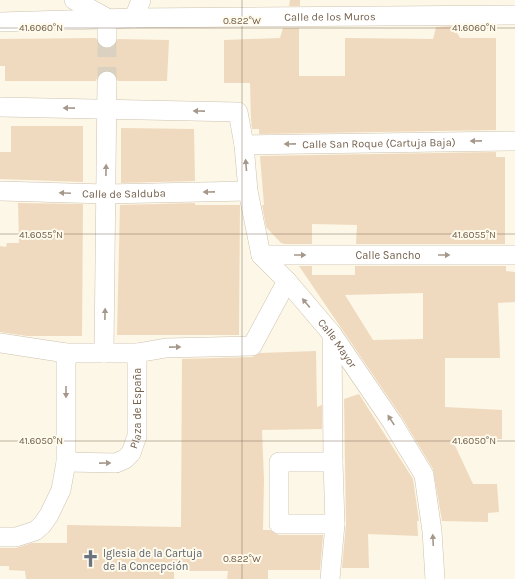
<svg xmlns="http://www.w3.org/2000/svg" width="515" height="579" viewBox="0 0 515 579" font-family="Karla,sans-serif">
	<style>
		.building { fill: #f0dabf; fill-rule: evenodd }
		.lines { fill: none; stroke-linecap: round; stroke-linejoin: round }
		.street-tunnel { stroke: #dad1c0; stroke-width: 19; stroke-dasharray: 19 10; stroke-linecap: butt }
		.street-casing { stroke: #cfc2b0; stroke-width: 20 }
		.street { stroke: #fff; stroke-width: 19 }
		.oneway { fill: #a5988b }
		.ticks { fill: none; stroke: #74604c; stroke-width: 1; stroke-opacity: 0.45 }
		.labels { text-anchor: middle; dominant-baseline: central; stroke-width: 4; stroke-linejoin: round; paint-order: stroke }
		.street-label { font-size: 11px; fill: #74604c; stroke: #fefaec }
		.worship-label { font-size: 11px; fill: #5b616d; stroke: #fefaec; text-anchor: start }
		.ticks-label { font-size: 10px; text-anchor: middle; fill: #74604c; stroke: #fefaec; stroke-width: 4; stroke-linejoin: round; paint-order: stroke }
	</style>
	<rect width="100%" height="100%" fill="#fcf7e6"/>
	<path class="building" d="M 290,0 L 300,0 L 300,6 L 289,6 Z
		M 453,26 L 460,38 L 496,38 L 496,130 L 259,134 L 259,129 L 252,129 L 251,120 L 250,83 L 224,83 L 224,40 L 280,38 L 283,28 L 299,28 L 299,76 L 345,76 L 345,38 L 433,39 L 436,27 Z
		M 96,38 L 101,47 L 107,49 L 113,47 L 118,39 L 169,40 L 167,81 L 118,81 L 113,72 L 107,70 L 98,75 L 96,81 L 5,81 L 5,66 L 0,66 L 0,39 Z
		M 11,126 L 83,126 L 83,182 L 0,179 L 0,152 L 11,152 Z
		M 121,128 L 194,129 L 195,181 L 121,183 Z
		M 496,152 L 496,157 L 505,157 L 505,244 L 356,244 L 357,225 L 312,224 L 312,244 L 285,244 L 281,243 L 266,227 L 262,205 L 264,205 L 260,156 Z
		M 18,203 L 83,204 L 82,336 L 27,336 L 0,332 L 0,246 L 6,247 L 7,243 L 19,243 Z
		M 195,203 L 195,205 L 240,205 L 239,335 L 117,335 L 120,205 Z
		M 299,266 L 312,266 L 312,275 L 355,275 L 355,266 L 506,266 L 506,271 L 515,272 L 515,302 L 498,303 L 500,358 L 445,358 L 445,407 L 502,410 L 502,439 L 452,439 L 473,484 L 497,484 L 499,512 L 488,513 L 488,522 L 442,521 L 433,469 L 401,416 ZM 423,293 L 423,339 L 373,340 L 345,295 Z
		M 316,351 L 317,407 L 322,405 L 322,429 L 262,430 L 264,480 L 263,530 L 270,530 L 279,535 L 323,535 L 320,570 L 268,570 L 268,579 L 227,579 L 228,571 L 174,571 L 174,579 L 26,579 L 25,571 L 9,570 L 9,566 L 0,566 L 0,548 L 16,548 L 32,543 L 67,543 L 67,525 L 181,527 L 182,359 L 252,357 L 260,353 Z
		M 359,394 L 413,479 L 419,521 L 417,521 L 418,536 L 368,534 L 369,568 L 342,568 L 346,524 L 344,399 Z"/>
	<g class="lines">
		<path class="street-tunnel" d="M 107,38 L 107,81"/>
		<defs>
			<g id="street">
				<path d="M 74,0 L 107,18"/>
				<path d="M 134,18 L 141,0"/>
				<path id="s1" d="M 0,22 L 134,18 L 515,15"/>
				<path d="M 107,38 L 107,18"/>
				<path id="s2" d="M 0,107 L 238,112 L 244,145 L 248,191 L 261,255 L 287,281 L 332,334 L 392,422 L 424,475 L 432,531 L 435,579"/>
				<path id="s3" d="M 244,145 L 515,141"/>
				<path id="s4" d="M 0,191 L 106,194 L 248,191"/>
				<path id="s5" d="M 261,255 L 515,255"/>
				<path d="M 0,343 L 66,353 L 137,353 L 166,348 L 252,346 L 287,281"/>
				<path d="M 104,353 L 107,81"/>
				<path id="s6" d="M 66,462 L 116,463 L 125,459 L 131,453 L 137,436 L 137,353"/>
				<path d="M 333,462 L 279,462 L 279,524 L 335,524"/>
				<path d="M 0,537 L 16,537 L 35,531 L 42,525 L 49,515 L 61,490 L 66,462 L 66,353"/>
				<path d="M 330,579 L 335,524 L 333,462 L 332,334"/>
			</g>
		</defs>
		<use href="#street" class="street-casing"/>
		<use href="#street" class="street"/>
	</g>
	<defs><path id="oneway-solid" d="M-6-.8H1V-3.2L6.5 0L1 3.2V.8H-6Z"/></defs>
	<g class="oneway">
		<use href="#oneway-solid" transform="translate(69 108) rotate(-179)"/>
		<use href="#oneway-solid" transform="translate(199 111) rotate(-179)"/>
		<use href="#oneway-solid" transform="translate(476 141) rotate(179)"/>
		<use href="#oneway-solid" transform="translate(290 144) rotate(179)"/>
		<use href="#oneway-solid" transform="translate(246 165) rotate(-95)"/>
		<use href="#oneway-solid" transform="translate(106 170) rotate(-89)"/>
		<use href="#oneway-solid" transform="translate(209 192) rotate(179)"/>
		<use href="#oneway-solid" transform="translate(65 193) rotate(-178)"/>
		<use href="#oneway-solid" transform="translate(300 255)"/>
		<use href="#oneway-solid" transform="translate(444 255)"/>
		<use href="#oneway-solid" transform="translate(306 303) rotate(-130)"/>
		<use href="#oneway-solid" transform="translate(105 314) rotate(-89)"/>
		<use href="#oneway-solid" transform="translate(175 347) rotate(-1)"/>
		<use href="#oneway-solid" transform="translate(66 392) rotate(90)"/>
		<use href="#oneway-solid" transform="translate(391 420) rotate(-123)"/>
		<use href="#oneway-solid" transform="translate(105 463) rotate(-1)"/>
		<use href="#oneway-solid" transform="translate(433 540) rotate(-93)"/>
	</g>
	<path class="ticks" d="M 242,0 L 242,579M 0,28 L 515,28M 0,234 L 515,234M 0,441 L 515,441"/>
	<defs>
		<symbol id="church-bare" viewBox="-9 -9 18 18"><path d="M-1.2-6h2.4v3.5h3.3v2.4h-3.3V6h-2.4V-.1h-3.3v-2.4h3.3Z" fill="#6b7280" stroke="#fefaec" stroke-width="2.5" paint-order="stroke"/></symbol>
	</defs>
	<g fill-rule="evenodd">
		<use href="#church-bare" x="78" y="546" width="25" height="25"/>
	</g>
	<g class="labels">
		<g class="street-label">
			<text stroke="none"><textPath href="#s1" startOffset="330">Calle de los Muros</textPath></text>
			<text stroke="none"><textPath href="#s3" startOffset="135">Calle San Roque (Cartuja Baja)</textPath></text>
			<text stroke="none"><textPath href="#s4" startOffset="124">Calle de Salduba</textPath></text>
			<text stroke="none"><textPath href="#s5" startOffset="127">Calle Sancho</textPath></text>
			<text stroke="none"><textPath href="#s2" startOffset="500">Calle Mayor</textPath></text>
			<text stroke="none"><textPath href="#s6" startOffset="114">Plaza de España</textPath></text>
		</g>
		<g class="worship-label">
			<text x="103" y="553">Iglesia de la Cartuja<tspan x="103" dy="13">de la Concepción</tspan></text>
		</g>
	</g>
	<g class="ticks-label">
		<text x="242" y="24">0.822°W</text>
		<text x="41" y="31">41.6060°N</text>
		<text x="474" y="31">41.6060°N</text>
		<text x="41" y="238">41.6055°N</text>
		<text x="474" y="238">41.6055°N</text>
		<text x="41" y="444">41.6050°N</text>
		<text x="474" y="444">41.6050°N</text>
		<text x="242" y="562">0.822°W</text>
	</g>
</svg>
